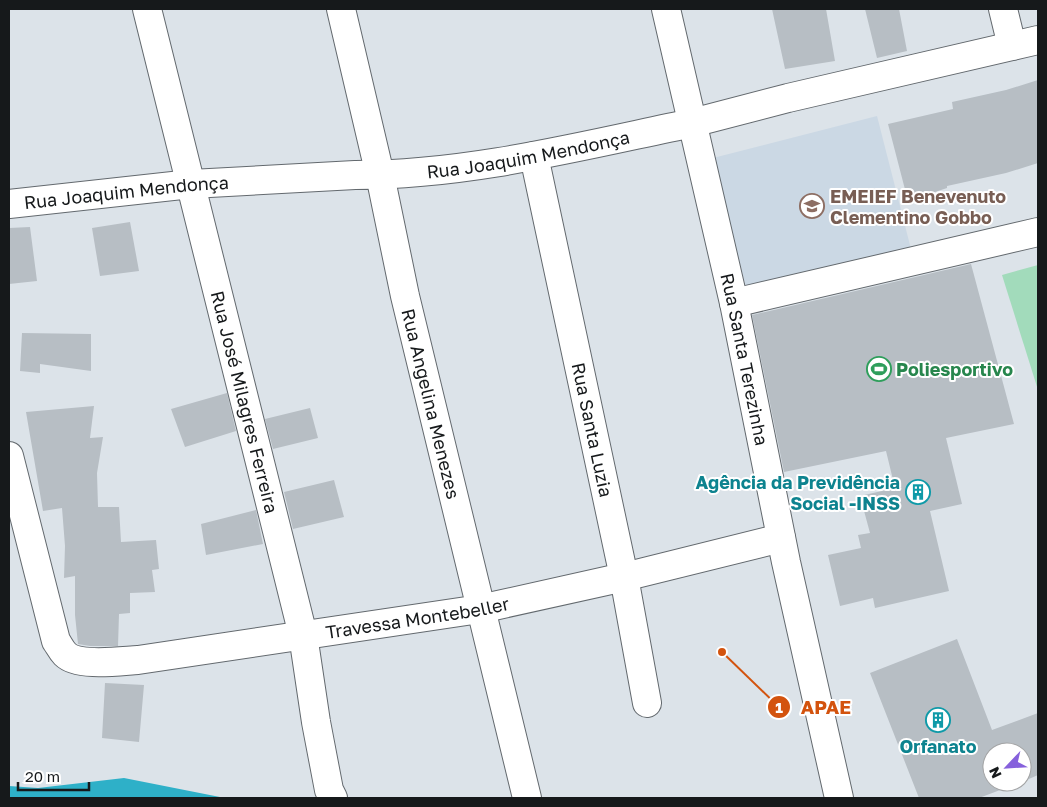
<svg xmlns="http://www.w3.org/2000/svg" width="1047" height="807" viewBox="0 0 1047 807" font-family="'Golos Text',sans-serif">
	<style>
		.built { fill: #cbd8e4 }
		.green { fill: #a2dbbb }
		.water { fill: #2eb0c8 }
		.building { fill: #b7bec4 }
		.lines { fill: none; stroke-linecap: round; stroke-linejoin: round }
		.minor-casing { stroke: #63696e; stroke-width: 30 }
		.tertiary-casing { stroke: #63696e; stroke-width: 30 }
		.minor { stroke: #fff; stroke-width: 28 }
		.tertiary { stroke: #fff; stroke-width: 28 }
		.labels { text-anchor: middle; dominant-baseline: central; stroke-width: 4; stroke-linejoin: round; paint-order: stroke }
		.street-label { font-size: 18px; fill: #16191b; stroke: #fff }
		.education-label { font-size: 18px; font-weight: bold; fill: #785e54; stroke: #fff; text-anchor: start }
		.leisure-label { font-size: 18px; font-weight: bold; fill: #27864d; stroke: #fff; text-anchor: start }
		.culture-label { font-size: 18px; font-weight: bold; fill: #0d838f; stroke: #fff; text-anchor: end }
		.leader { fill: none; stroke: #d3530e; stroke-width: 2 }
		.callout-dot { fill: #d3530e; stroke: #fff; stroke-width: 2 }
		.mark-label { font-size: 15px; text-anchor: middle; font-weight: bold; fill: #fff }
		.callout-label { font-size: 19px; text-anchor: middle; font-weight: bold; fill: #d3530e; stroke: #fff; stroke-width: 4; stroke-linejoin: round; paint-order: stroke }
	</style>
	<rect width="100%" height="100%" fill="#dce3e9"/>
	<path class="built" d="M 877,116 L 912,253 L 748,295 L 713,158 Z"/>
	<path class="green" d="M 1038,265 L 1038,390 L 1002,275 Z"/>
	<path class="water" d="M 124,778 L 225,798 L 9,798 L 9,786 L 38,788 Z"/>
	<path class="building" d="M 772,9 L 826,9 L 835,61 L 785,69 Z
		M 865,9 L 899,9 L 907,51 L 877,58 Z
		M 1038,80 L 1038,163 L 1006,173 L 947,186 L 947,188 L 908,201 L 888,124 L 953,109 L 952,102 L 1006,90 Z
		M 130,222 L 139,271 L 100,276 L 92,228 Z
		M 30,227 L 37,281 L 9,284 L 9,228 Z
		M 971,264 L 1014,424 L 946,438 L 962,504 L 930,511 L 949,591 L 875,608 L 873,598 L 840,606 L 828,555 L 861,548 L 858,535 L 870,533 L 860,496 L 895,488 L 886,451 L 784,472 L 752,315 Z
		M 22,333 L 91,334 L 91,371 L 40,364 L 40,373 L 20,371 Z
		M 227,393 L 236,431 L 185,447 L 171,409 Z
		M 94,406 L 90,438 L 103,437 L 97,473 L 98,507 L 119,507 L 121,542 L 156,540 L 159,569 L 152,570 L 155,592 L 130,593 L 130,613 L 119,614 L 118,646 L 90,646 L 78,644 L 75,615 L 75,576 L 64,578 L 65,546 L 62,508 L 43,511 L 26,412 Z
		M 310,408 L 318,438 L 273,449 L 265,419 Z
		M 334,480 L 344,517 L 293,529 L 284,492 Z
		M 256,510 L 263,544 L 206,555 L 201,524 Z
		M 957,639 L 992,730 L 1038,713 L 1038,775 L 1022,782 L 1022,752 L 992,752 L 992,782 L 1021,782 L 979,798 L 919,798 L 870,673 Z
		M 105,683 L 144,685 L 139,742 L 102,738 Z"/>
	<g class="lines">
		<defs>
			<g id="minor">
				<path id="s1" d="M 147,9 L 303,635 L 316,722 L 329,790 L 333,798"/>
				<path id="s2" d="M 341,9 L 380,175 L 405,296 L 527,798"/>
				<path d="M 1003,9 L 1012,46"/>
				<path d="M 692,123 L 788,98 L 1038,40"/>
				<path id="s3" d="M 534,156 L 624,577 L 647,703"/>
				<path d="M 734,303 L 1038,232"/>
				<path id="s4" d="M 9,456 L 56,641 C 59,645 61,650 65,654 C 78,667 120,661 138,660 L 480,609 L 624,577 L 781,538"/>
			</g>
			<g id="tertiary">
				<path id="s5" d="M 666,9 L 734,303 L 786,562 L 839,798"/>
				<path id="s6" d="M 9,204 L 191,184 L 355,175 C 469,175 581,146 692,123"/>
			</g>
		</defs>
		<use href="#minor" class="minor-casing"/>
		<use href="#tertiary" class="tertiary-casing"/>
		<use href="#minor" class="minor"/>
		<use href="#tertiary" class="tertiary"/>
	</g>
	<defs>
		<symbol id="school-ring" viewBox="-11 -11 22 22"><circle r="9.5" fill="#fff" stroke="#8d6e63" stroke-width="1.5"/><path d="M0-5L7-2L0 1L-7-2ZM-4 1L0 2.5L4 1V4Q0 6-4 4Z" fill="#8d6e63"/></symbol>
		<symbol id="stadium-ring" viewBox="-11 -11 22 22"><circle r="9.5" fill="#fff" stroke="#2e9e5b" stroke-width="1.5"/><path d="M0-5a6.5 5 0 1 0 0 10a6.5 5 0 1 0 0-10ZM-3.5-1.8h7v3.6h-7Z" fill="#2e9e5b"/></symbol>
		<symbol id="building-ring" viewBox="-11 -11 22 22"><circle r="9.5" fill="#fff" stroke="#0f9aa8" stroke-width="1.5"/><path d="M-4-6H4V6H1V3H-1V6H-4ZM-2.5-4.3h1.7v1.8h-1.7ZM.8-4.3h1.7v1.8H.8ZM-2.5-1h1.7V.8h-1.7ZM.8-1h1.7V.8H.8Z" fill="#0f9aa8"/></symbol>
	</defs>
	<g fill-rule="evenodd">
		<use href="#school-ring" x="798" y="192" width="28" height="28"/>
		<use href="#stadium-ring" x="865" y="355" width="28" height="28"/>
		<use href="#building-ring" x="904" y="478" width="28" height="28"/>
		<use href="#building-ring" x="924" y="706" width="28" height="28"/>
	</g>
	<g class="labels">
		<g class="street-label">
			<text stroke="none"><textPath href="#s6" startOffset="522">Rua Joaquim Mendonça</textPath></text>
			<text stroke="none"><textPath href="#s6" startOffset="118">Rua Joaquim Mendonça</textPath></text>
			<text stroke="none"><textPath href="#s5" startOffset="359">Rua Santa Terezinha</textPath></text>
			<text stroke="none"><textPath href="#s1" startOffset="405">Rua José Milagres Ferreira</textPath></text>
			<text stroke="none"><textPath href="#s2" startOffset="405">Rua Angelina Menezes</textPath></text>
			<text stroke="none"><textPath href="#s3" startOffset="280">Rua Santa Luzia</textPath></text>
			<text stroke="none"><textPath href="#s4" startOffset="564">Travessa Montebeller</textPath></text>
		</g>
		<g class="education-label">
			<text x="830" y="196">EMEIEF Benevenuto<tspan x="830" dy="21">Clementino Gobbo</tspan></text>
		</g>
		<g class="leisure-label">
			<text x="896" y="369">Poliesportivo</text>
		</g>
		<g class="culture-label">
			<text x="900" y="482">Agência da Previdência<tspan x="900" dy="21">Social -INSS</tspan></text>
			<text x="938" y="746" text-anchor="middle">Orfanato</text>
		</g>
	</g>
	<path class="leader" d="M722 652L779 707"/>
	<g class="callout-dot">
		<circle cx="722" cy="652" r="5"/>
		<circle cx="779" cy="707" r="12"/>
	</g>
	<g class="mark-label">
		<text x="779" y="713">1</text>
	</g>
	<g class="callout-label">
		<text x="826" y="714">APAE</text>
	</g>
	<rect width="1047" height="807" fill="none" stroke="#16191b" stroke-width="20"/>
	<g transform="translate(1007 767) rotate(245)"><circle r="24" fill="#ffffff" stroke="#a2a3a4"/>
	<path d="M0-4L9 19L0 12L-9 19Z" fill="#8661dc"/>
	<text y="-8" font-size="14" font-weight="bold" text-anchor="middle" fill="#16191b">N</text>
	</g>
	<path d="M18 782v8h71v-8" fill="none" stroke="#16191b" stroke-width="2.5"/>
	<text x="25" y="782" font-size="15" fill="#16191b" stroke="#ffffff" stroke-width="4" paint-order="stroke">20 m</text>
</svg>
